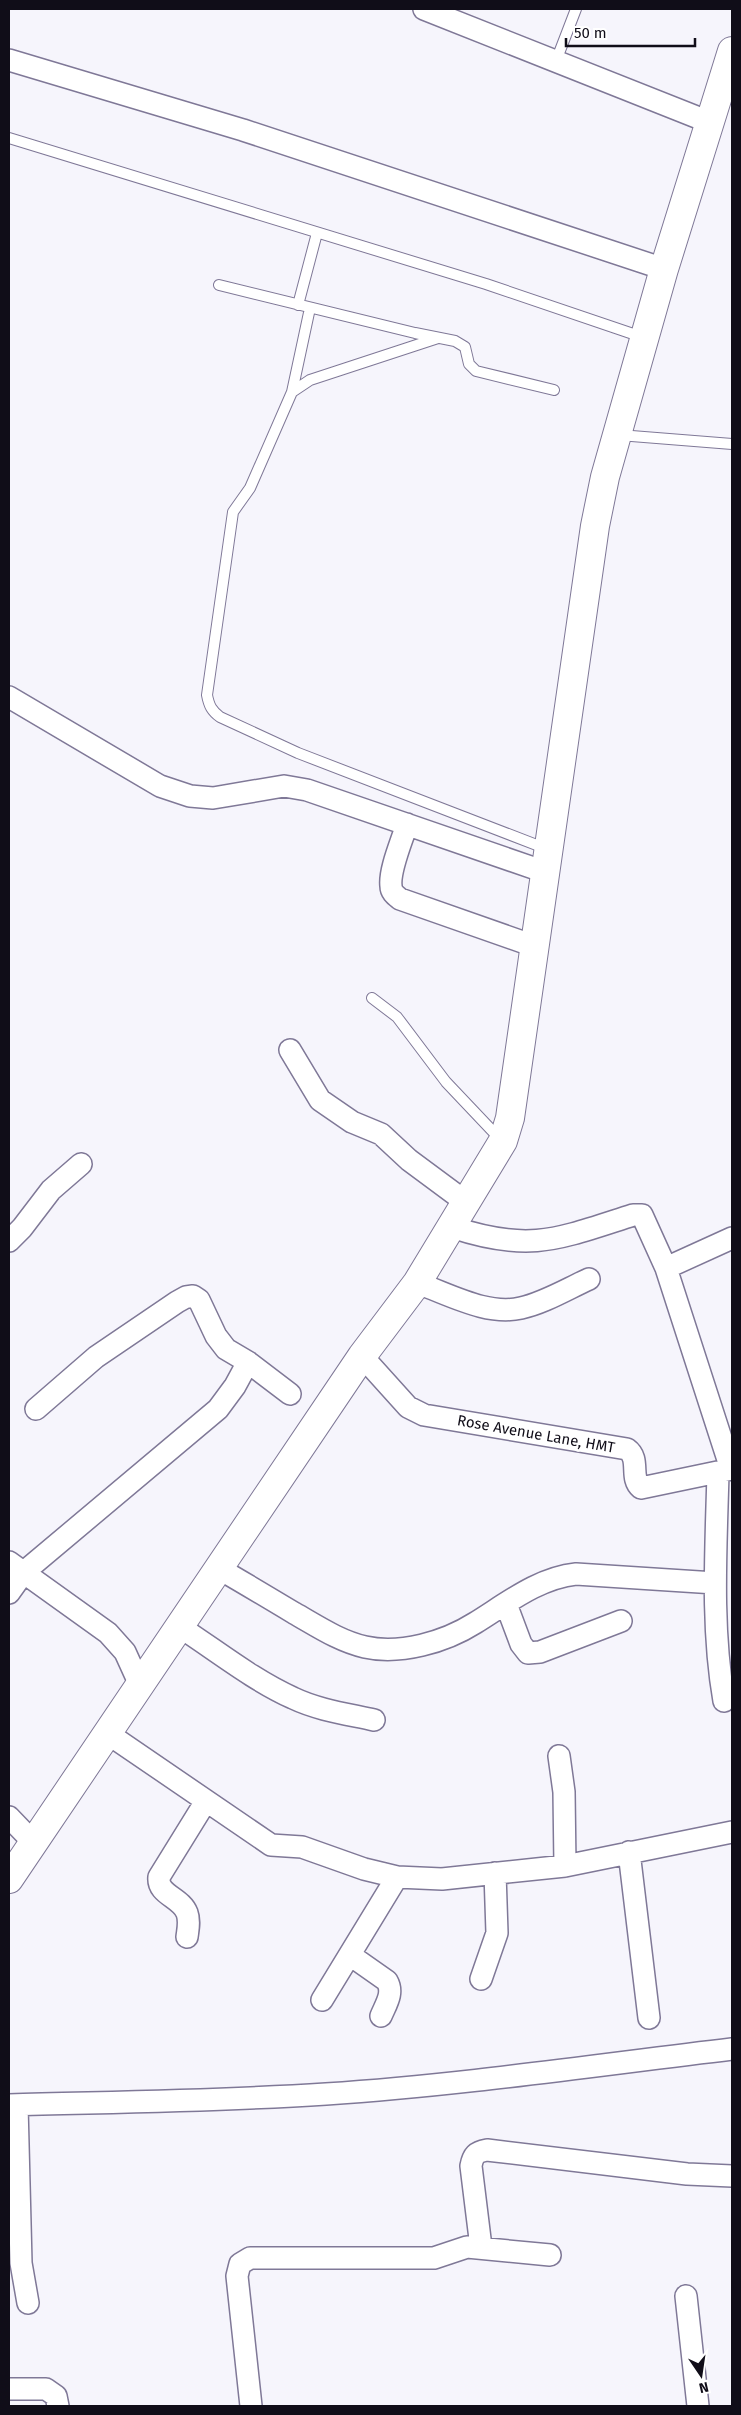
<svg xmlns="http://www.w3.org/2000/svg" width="741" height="2415" viewBox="0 0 741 2415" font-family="'Fira Sans',sans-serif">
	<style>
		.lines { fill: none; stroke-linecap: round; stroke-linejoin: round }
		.lane-casing { stroke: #7f7897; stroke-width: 12 }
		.street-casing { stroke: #7f7897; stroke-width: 24 }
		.secondary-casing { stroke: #7f7897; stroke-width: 30 }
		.lane { stroke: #fff; stroke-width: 10 }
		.street { stroke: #fff; stroke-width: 21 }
		.secondary { stroke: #fff; stroke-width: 28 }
		.labels { text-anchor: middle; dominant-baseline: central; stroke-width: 5; stroke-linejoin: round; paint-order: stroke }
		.street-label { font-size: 15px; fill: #100d18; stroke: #fff }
	</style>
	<rect width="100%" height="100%" fill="#f6f5fc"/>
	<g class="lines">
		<defs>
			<path id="lane" d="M 556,61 L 576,9
				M 9,138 L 486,284 L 645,338
				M 219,285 L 415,333 L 455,341 L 465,347 L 469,364 L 476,371 L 554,390
				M 298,305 L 317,233
				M 438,338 L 310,380 L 292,392 L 250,488 L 233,512 L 207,695 C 209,706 212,711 220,717 L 298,753 L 547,849
				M 292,392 L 310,308
				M 619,435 L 732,444
				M 372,998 L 397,1017 L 446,1082 L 500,1139"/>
			<path id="street" d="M 424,9 L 709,122
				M 9,60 L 243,130 L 664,269
				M 9,697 L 160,786 L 190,796 L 213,798 L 284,786 L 307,790 L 545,872
				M 407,824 C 402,841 389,870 391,886 C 391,892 395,895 400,899 L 534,946
				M 290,1050 L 320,1100 L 352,1122 L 381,1134 L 409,1160 L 467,1203
				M 452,1227 C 530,1253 558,1239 633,1215 L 642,1215 L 666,1268 L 731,1469
				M 9,1241 L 22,1228 L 51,1190 L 81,1164
				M 666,1268 L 732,1238
				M 417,1283 C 449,1294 487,1316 521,1308 C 544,1303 567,1289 589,1279
				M 362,1356 L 408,1407 L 424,1415 L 627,1449 C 641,1459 629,1478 641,1488 L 732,1469
				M 36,1409 L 96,1357 L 177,1302 L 186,1297 L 193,1296 L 199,1300 L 216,1336 L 226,1349 L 248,1362 L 290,1394
				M 718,1473 C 716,1550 711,1626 724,1701
				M 9,1562 L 108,1633 L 125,1652 L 140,1685
				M 218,1568 C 244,1583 269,1598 294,1613 C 317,1626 339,1641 365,1647 C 400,1655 445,1642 475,1623 C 506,1604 538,1578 576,1574 L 715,1583
				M 9,1593 L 24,1572 L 218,1409 L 235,1386 L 248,1362
				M 506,1604 L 521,1644 L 528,1653 L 540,1652 L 621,1621
				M 180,1627 C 217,1651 253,1680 293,1698 C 318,1710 347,1714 374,1720
				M 107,1733 L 271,1845 L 302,1847 L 364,1869 L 397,1877 L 442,1879 L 565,1866 L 732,1832
				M 559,1756 L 564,1792 L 565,1866
				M 9,1817 L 34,1843
				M 629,1852 L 649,2018
				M 187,1937 C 188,1929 190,1921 187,1913 C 181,1897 157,1895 159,1877 L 206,1801
				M 350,1955 L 387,1981 C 394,1993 386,2004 381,2016
				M 481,1979 L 497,1933 L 495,1873
				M 322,2000 L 397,1877
				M 9,2105 C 115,2102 220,2101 326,2094 C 462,2085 597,2065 732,2049
				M 17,2105 L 21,2263 L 28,2303
				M 481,2247 L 471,2166 C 473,2155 476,2152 487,2150 L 687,2174 L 732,2176
				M 686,2296 L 698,2406
				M 9,2389 L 46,2389 L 56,2396 L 58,2406
				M 251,2406 L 237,2276 L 240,2264 L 250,2258 L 434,2258 L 467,2247 L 550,2255"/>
			<path id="secondary" d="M 9,1879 L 362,1356 L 417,1283 L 503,1141 L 510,1118 L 595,526 L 605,477 L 664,269 L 732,51"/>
		</defs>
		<use href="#lane" class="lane-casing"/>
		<use href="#street" class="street-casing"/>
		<use href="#secondary" class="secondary-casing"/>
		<use href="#lane" class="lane"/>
		<use href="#street" class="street"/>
		<use href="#secondary" class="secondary"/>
	</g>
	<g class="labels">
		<g class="street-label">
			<text transform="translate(536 1434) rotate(10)">Rose Avenue Lane, HMT</text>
		</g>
	</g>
	<rect width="741" height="2415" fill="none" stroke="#100d18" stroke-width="20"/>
	<g transform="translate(701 2375) rotate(167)" stroke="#ffffff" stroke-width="4" paint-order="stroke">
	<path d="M0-4L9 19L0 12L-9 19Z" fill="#100d18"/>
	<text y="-8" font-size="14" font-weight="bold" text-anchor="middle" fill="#100d18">N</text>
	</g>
	<path d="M566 38v8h129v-8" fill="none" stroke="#100d18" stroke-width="2.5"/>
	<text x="574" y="38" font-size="15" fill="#100d18" stroke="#ffffff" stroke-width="4" paint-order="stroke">50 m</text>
</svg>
